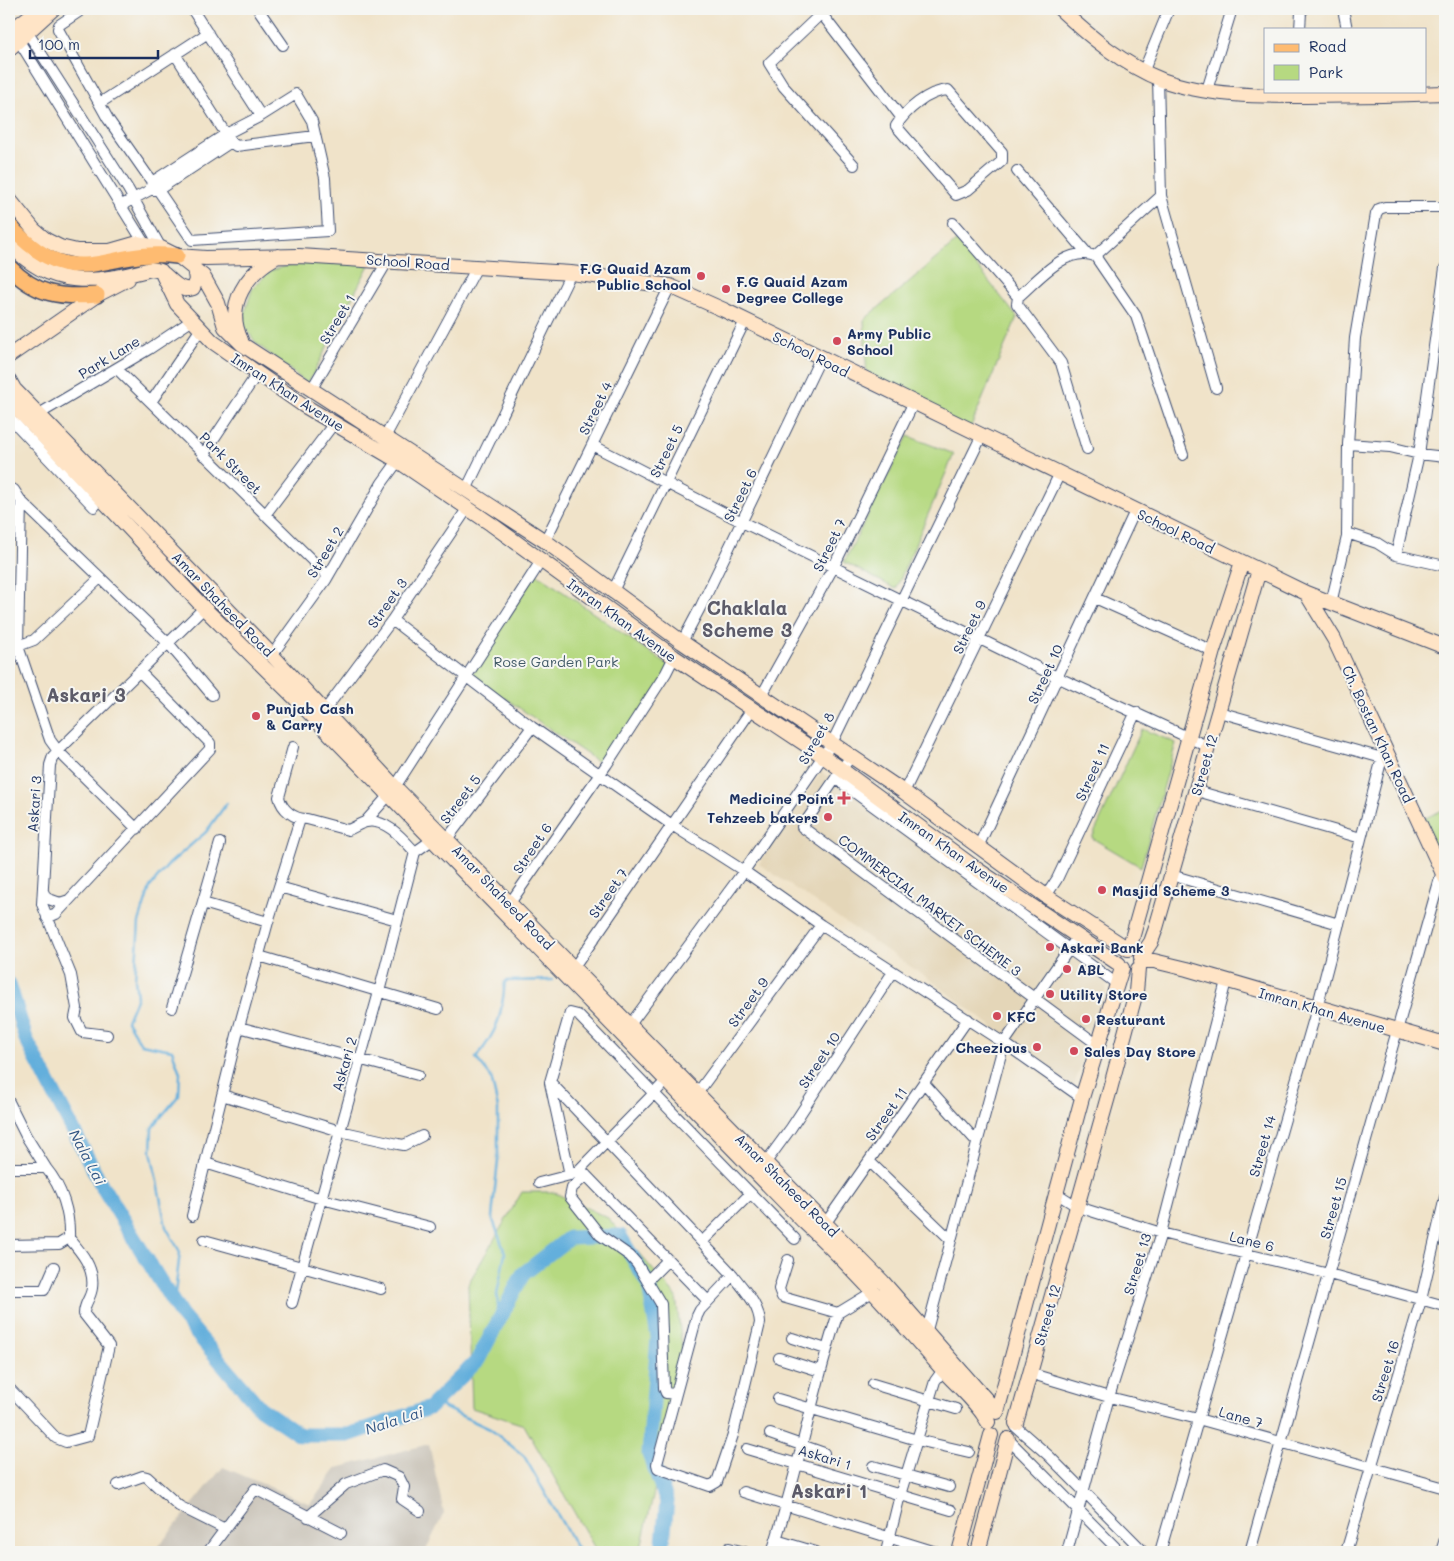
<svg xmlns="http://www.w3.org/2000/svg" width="1454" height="1561" viewBox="0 0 1454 1561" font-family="Mali,sans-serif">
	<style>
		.built { fill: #e4d6b8 }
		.industrial { fill: #c9c3b8 }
		.green { fill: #b6d981; stroke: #688470 }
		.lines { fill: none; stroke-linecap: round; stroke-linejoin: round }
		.stream { stroke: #64afdc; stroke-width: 2.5 }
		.river { stroke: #64afdc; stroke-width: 15 }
		.street-casing { stroke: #3b4a6e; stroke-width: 12 }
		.secondary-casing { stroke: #3b4a6e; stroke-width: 16 }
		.primary-casing { stroke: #3b4a6e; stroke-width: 18 }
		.street { stroke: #fff; stroke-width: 10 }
		.secondary { stroke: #ffe4c6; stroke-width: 14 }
		.primary { stroke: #febb71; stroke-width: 15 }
		.poi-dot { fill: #d1495b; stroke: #f6f6f2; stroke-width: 2 }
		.labels { text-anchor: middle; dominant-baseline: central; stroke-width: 4; stroke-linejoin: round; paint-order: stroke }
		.street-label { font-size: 14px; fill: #1b2f5e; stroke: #f6f6f2 }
		.poi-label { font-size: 14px; font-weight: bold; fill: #1b2f5e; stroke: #f6f6f2; text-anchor: start }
		.park-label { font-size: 14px; fill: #425a67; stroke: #f6f6f2 }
		.water-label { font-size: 15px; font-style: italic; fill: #315584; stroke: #f6f6f2 }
		.district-label { font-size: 19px; font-weight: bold; fill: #5c5b69; stroke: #f6f6f2 }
	</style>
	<rect width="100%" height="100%" fill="#f6f6f2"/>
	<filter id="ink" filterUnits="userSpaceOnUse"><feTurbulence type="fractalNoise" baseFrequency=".02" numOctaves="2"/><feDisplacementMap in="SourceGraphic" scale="10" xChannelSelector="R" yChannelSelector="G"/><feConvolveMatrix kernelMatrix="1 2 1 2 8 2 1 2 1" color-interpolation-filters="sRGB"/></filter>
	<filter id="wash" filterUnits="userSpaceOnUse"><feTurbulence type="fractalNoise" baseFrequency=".0096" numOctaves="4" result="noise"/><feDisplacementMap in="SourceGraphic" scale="20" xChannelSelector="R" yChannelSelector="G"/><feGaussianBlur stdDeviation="1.12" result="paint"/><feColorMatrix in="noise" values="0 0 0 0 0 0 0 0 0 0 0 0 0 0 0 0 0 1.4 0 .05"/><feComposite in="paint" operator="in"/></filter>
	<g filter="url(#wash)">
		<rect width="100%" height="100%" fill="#f0e3c9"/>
		<path class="built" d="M 821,772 L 1110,972 L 1094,1035 L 1084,1028 L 1079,1044 L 1086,1050 L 1073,1088 L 932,981 L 759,864 Z"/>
		<path class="industrial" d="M 429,1444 L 444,1513 L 425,1552 L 154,1552 L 223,1467 L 310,1504 L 337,1468 Z"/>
		<path class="green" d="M 957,241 L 1017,317 L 969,431 L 867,382 L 864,320 Z
			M 316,257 L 369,265 L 308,384 L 256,343 L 242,323 L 252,289 L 270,271 Z
			M 908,436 L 954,454 L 896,589 L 844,562 Z
			M 536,573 L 672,668 L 604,766 L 471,675 Z
			M 1142,729 L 1176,743 L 1141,867 L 1092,838 Z
			M 1445,809 L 1445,878 L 1419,821 Z
			M 522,1192 L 553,1192 L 608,1218 L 676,1296 L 684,1363 L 640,1552 L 597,1552 L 524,1425 L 472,1408 L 468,1284 Z"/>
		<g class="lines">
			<path class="stream" d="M 174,1302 L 180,1252 L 166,1227 L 151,1151 L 152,1128 L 179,1095 L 180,1073 L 172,1050 L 141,1044 L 127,1021 L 137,997 L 135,979 L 139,922 L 150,887 L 169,864 L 206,832 L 227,803
				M 499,1319 L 497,1294 L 505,1253 L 492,1217 L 498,1160 L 498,1108 L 491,1077 L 476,1058 C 498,1031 502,1015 505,981 L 552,980
				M 434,1403 L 490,1429 L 524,1456 L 579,1552"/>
			<path class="river" d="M 9,984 L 26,1039 L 102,1186 L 181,1315 L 260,1408 L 300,1435 L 348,1435 L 429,1408 L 478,1360 L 523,1274 L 569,1238 L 620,1236 L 649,1286 L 658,1337 L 649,1454 L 667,1501 L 662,1552"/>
		</g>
	</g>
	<g filter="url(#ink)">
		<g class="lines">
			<defs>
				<path id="street" d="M 83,9 L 59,25 L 58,29 L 108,119 L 152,182 L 158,190 L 192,240 L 328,231 L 325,178 L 312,121 L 296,94 L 261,116 L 226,134 L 152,182 L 150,190
					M 192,9 L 261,116
					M 258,9 L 283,45
					M 826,9 L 769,63 L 784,87 L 854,165
					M 1343,9 L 1347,29
					M 821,13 L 901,117
					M 1300,29 L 1301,12 L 1304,9
					M 28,33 L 128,189 L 161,248
					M 19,41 L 144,243
					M 175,54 L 231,142 L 236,146 L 315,136
					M 1144,70 L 1169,9
					M 1158,78 L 1161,196 L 1216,388
					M 948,90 L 1002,152 L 1002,161 L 968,190 L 956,195 L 896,126 C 906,110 928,91 948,90 Z
					M 1207,90 L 1232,9
					M 100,103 L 208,33
					M 1017,171 L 1086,252
					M 120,206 L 150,190 L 158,190 L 231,142
					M 953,223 L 1018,297
					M 1095,256 L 1161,196
					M 117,369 L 328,576
					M 311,390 L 387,262
					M 151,402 L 200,330
					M 39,414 L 149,349 L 191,321
					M 9,417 L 94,507
					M 385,437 L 477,267
					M 1348,444 L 1390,447 L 1419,454 L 1445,457
					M 592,445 L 742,522 L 1059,678 L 1209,747
					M 1087,449 L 1061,363 L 1017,304 L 1018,297 C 1038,280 1066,245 1095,256 L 1136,316 L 1183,455
					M 203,455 L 257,374
					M 9,489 L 14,490 L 21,501 L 168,643 L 212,695
					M 466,490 L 571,273
					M 21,501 L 18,646 L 50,740 L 58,751 L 137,829
					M 265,515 L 335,422
					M 1347,533 L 1377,543 L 1396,555 L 1445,566
					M 545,541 L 670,286
					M 1396,555 L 1419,454 L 1445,268
					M 612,593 L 745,321
					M 1095,598 L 1213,651
					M 1331,603 L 1347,537 L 1348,444 L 1355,338 L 1376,214 L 1379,209 L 1385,207 L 1445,207
					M 392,620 L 532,727 L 672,825 L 744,871 L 821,925 L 1004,1043 L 1082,1098
					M 682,642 L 701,606 L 820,359
					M 9,645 L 18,646 L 34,640 L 100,578
					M 272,655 L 326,580 L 382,483 L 398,461
					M 762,695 L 834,566 L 913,404
					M 325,710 L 392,620 L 467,509
					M 1219,712 L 1382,758
					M 293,747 L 279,797 C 282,810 294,819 307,819 L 348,830 C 354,828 360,823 366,822 C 386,818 403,839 415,852
					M 851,756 L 802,827 L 1098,1045
					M 836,779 L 1117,984
					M 395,787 L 541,561
					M 1197,791 L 1361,838
					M 904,792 L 1059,475
					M 365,822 L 389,795
					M 447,839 L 532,727
					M 978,847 L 1135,511
					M 1171,875 L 1339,924
					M 279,887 L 397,920
					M 43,891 L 46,898 L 60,903 L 69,900
					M 1046,896 L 1057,879 L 1136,712
					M 203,903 L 268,922
					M 510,903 L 607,764 L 666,673 L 674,657
					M 47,918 L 56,914 L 210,749 L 210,743 L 139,671
					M 259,956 L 438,1009
					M 573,969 L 752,709
					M 172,1008 L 220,843
					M 629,1026 L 744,871 L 832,743 L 981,437
					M 239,1027 L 418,1075
					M 107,1035 L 82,1032 L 75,1018 L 77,1008 L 71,975 L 42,904 L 50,765 L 53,756 L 204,608
					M 550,1083 L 570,1175
					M 924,1083 L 977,1142
					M 222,1095 L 340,1131 L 398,1144 L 404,1145 L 422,1136
					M 696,1095 L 821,925
					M 9,1102 L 26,1136 L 46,1168
					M 869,1161 L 951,1240
					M 766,1162 L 791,1128 L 893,972
					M 205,1163 L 322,1199 L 430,1227
					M 9,1168 L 46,1168 C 62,1187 70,1213 69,1238 L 59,1244 L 9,1245
					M 580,1169 L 708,1301
					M 586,1175 L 572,1188 L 570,1197 L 600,1235 L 630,1256 L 637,1264 L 661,1304 L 664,1388 L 666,1393 L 676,1394
					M 539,1183 L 570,1175 L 578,1171 L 666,1081
					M 1056,1193 L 1078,1207 L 1161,1233 L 1329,1274 L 1445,1306
					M 192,1216 L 239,1027 L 268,922 L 300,819
					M 825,1224 L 968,1019
					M 204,1240 L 381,1289
					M 702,1242 L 750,1194
					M 788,1260 L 779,1289 L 782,1297 L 838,1313
					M 733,1275 L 700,1310 L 697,1316 L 657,1464 L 658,1468 L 710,1486 L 717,1482 L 733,1435 L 760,1323 C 759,1304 744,1290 733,1275 L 550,1082 L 570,1013 L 578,1015 L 795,1239
					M 647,1281 L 668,1260
					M 9,1290 L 44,1290 L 54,1267
					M 292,1303 L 379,992 L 415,852 L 432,840
					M 927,1330 L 1004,1043 L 1078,936
					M 792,1338 L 826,1349
					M 779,1358 L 820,1371
					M 1029,1373 L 1109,1397 L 1198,1419 L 1445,1488
					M 873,1384 L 956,1409
					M 9,1388 L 56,1438 L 66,1442 L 88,1436 L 109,1346 L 84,1314 C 84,1303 91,1298 92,1288 C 95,1268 81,1252 69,1238
					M 778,1399 L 917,1440 L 969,1452
					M 1016,1427 L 1049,1456 L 1144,1552
					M 770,1434 L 824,1453
					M 1008,1439 L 1120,1552
					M 747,1449 L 951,1510
					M 873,1466 L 949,1487
					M 118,1485 L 143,1476 L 147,1477 L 179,1506 L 225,1529
					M 743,1492 L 936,1552
					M 308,1517 L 346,1484 L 383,1470 L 399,1477 L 404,1487 L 402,1499 L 420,1511
					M 776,1540 L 816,1552
					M 729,1548 L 745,1552
					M 208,1552 L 255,1489 L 341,1533
					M 772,1552 C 798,1474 812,1392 838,1313 L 874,1291
					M 886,1552 L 900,1495 L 935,1381 L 943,1370
					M 1067,1552 L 1109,1397 L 1161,1233 L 1226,981
					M 1160,1552 L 1317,1008 L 1382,758 L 1383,746
					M 1250,1552 L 1442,871
					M 1346,1552 L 1421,1300 L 1445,1197
					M 1441,1552 L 1445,1539"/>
				<path id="secondary" d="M 1060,9 C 1090,37 1124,65 1162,80 C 1206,96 1259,96 1305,96 C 1352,96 1398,95 1445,93
					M 9,32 L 39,9
					M 9,49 L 53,9
					M 9,199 L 34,230 L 46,240 L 60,247 L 77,251 L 110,251 L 138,243 L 161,248 L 177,256 L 206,258 L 299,256 L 571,273 L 670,286 L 724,310 L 1306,593 L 1445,647
					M 9,243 C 50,290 96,284 151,269 L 161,271 L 177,304 L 213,342 L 303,405 L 398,461 L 491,524 L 674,657 L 823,756 L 978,870 L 1119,964
					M 178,256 L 203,276 L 218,303 L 225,327 L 243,345 L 545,541 L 682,642 L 904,792 L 1046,896 L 1128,949
					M 164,274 C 172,281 181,293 193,288 L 196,280 L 194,267
					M 241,340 C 224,305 247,272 278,256
					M 9,356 L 97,295 L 128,279
					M 9,380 L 14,389 L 272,655 L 395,787 L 883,1282 L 997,1412
					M 9,400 L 204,608 L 294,697 L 803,1221 C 852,1267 897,1317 941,1368 C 957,1386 976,1401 988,1422
					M 1306,593 L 1334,639 L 1445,878
					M 1129,949 L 1213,651 L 1242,562
					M 1141,957 L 1151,942 L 1156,928 L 1259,570
					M 1141,961 L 1154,961 L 1187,969 L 1445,1044
					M 997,1412 L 1082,1098 L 1122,968
					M 1016,1423 L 1109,1093 L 1136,992 L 1138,969
					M 959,1552 L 991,1435
					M 978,1552 L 1008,1439"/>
				<path id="primary" d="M 9,225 C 76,299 104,246 177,256
					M 9,267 C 36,295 60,298 97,295"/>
			</defs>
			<use href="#street" class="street-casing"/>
			<use href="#secondary" class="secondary-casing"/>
			<use href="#primary" class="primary-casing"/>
			<use href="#street" class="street"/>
			<use href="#secondary" class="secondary"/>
			<use href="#primary" class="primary"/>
		</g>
	</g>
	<g class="poi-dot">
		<circle cx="701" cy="276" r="5"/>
		<circle cx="726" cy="289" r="5"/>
		<circle cx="837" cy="341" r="5"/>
		<circle cx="256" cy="716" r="5"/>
		<path d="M841.5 790.5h5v5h5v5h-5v5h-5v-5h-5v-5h5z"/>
		<circle cx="828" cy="817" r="5"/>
		<circle cx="1102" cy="890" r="5"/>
		<circle cx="1050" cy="947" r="5"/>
		<circle cx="1067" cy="969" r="5"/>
		<circle cx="1050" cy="994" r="5"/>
		<circle cx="997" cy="1016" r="5"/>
		<circle cx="1086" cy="1019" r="5"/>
		<circle cx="1037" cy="1047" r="5"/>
		<circle cx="1074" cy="1051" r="5"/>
	</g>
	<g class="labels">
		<g class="street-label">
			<text transform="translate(408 262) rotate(4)">School Road</text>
			<text transform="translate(337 319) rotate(-59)">Street 1</text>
			<text transform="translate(811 354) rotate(27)">School Road</text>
			<text transform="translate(109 357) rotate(-31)">Park Lane</text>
			<text transform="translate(288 392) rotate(33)">Imran Khan Avenue</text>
			<text transform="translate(595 408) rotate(-64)">Street 4</text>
			<text transform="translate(666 451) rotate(-64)">Street 5</text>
			<text transform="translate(231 463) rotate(45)">Park Street</text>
			<text transform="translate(740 495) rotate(-64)">Street 6</text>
			<text transform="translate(1176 531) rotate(26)">School Road</text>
			<text transform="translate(829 545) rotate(-64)">Street 7</text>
			<text transform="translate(325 552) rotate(-59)">Street 2</text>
			<text transform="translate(387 603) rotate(-55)">Street 3</text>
			<text transform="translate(223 604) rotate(46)">Amar Shaheed Road</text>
			<text transform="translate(622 620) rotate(36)">Imran Khan Avenue</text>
			<text transform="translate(969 627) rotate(-64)">Street 9</text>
			<text transform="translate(1045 674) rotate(-65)">Street 10</text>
			<text transform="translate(1378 734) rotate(65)">Ch. Bostan Khan Road</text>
			<text transform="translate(816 738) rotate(-60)">Street 8</text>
			<text transform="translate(1204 765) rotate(-74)">Street 12</text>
			<text transform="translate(1092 772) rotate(-65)">Street 11</text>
			<text transform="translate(460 799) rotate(-53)">Street 5</text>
			<text transform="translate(34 804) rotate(-86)">Askari 3</text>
			<text transform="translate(532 848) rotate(-56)">Street 6</text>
			<text transform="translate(954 852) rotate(35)">Imran Khan Avenue</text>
			<text transform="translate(608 893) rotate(-55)">Street 7</text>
			<text transform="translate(503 897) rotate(46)">Amar Shaheed Road</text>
			<text transform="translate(930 905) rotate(37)">COMMERCIAL MARKET SCHEME 3</text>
			<text transform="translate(748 1002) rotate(-54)">Street 9</text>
			<text transform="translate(1322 1010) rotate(16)">Imran Khan Avenue</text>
			<text transform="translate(819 1060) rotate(-57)">Street 10</text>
			<text transform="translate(344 1064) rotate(-74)">Askari 2</text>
			<text transform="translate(886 1114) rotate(-55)">Street 11</text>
			<text transform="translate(1262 1146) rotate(-74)">Street 14</text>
			<text transform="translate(787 1185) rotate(45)">Amar Shaheed Road</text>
			<text transform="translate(1333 1208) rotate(-74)">Street 15</text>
			<text transform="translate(1252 1241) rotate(14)">Lane 6</text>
			<text transform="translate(1137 1264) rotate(-73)">Street 13</text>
			<text transform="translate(1047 1315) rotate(-74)">Street 12</text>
			<text transform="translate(1385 1371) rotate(-73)">Street 16</text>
			<text transform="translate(1241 1417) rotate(16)">Lane 7</text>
			<text transform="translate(825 1457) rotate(17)">Askari 1</text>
		</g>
		<g class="poi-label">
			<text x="691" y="268" text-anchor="end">F.G Quaid Azam<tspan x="691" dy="16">Public School</tspan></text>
			<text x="736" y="281">F.G Quaid Azam<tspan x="736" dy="16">Degree College</tspan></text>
			<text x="847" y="333">Army Public<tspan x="847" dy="16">School</tspan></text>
			<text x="266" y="708">Punjab Cash<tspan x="266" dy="16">&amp; Carry</tspan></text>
			<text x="834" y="798" text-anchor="end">Medicine Point</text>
			<text x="818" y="817" text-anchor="end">Tehzeeb bakers</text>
			<text x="1112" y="890">Masjid Scheme 3</text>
			<text x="1060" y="947">Askari Bank</text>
			<text x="1077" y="969">ABL</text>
			<text x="1060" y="994">Utility Store</text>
			<text x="1007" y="1016">KFC</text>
			<text x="1096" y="1019">Resturant</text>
			<text x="1027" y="1047" text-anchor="end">Cheezious</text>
			<text x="1084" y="1051">Sales Day Store</text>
		</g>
		<g class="park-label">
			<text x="556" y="661">Rose Garden Park</text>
		</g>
		<g class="water-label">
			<text transform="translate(88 1157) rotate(62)">Nala Lai</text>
			<text transform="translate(394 1420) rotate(-18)">Nala Lai</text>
		</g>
		<g class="district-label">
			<text x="747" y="607">Chaklala<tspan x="747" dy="22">Scheme 3</tspan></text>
			<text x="86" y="694">Askari 3</text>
			<text x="829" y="1490">Askari 1</text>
		</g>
	</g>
	<rect width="1454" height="1561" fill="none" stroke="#f6f6f2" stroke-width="30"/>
	<rect x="1264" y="28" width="162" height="65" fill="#f6f6f2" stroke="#9ea6b7"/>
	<rect x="1274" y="44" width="25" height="8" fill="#febb71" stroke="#9ea6b7"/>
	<text x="1309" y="52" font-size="15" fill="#1b2f5e">Road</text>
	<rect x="1274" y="65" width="25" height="15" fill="#b6d981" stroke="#9ea6b7"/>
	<text x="1309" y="78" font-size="15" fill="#1b2f5e">Park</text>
	<path d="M30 50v8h128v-8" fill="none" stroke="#1b2f5e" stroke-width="2.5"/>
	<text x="38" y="50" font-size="15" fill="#1b2f5e" stroke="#f6f6f2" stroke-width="4" paint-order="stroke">100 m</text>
</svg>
